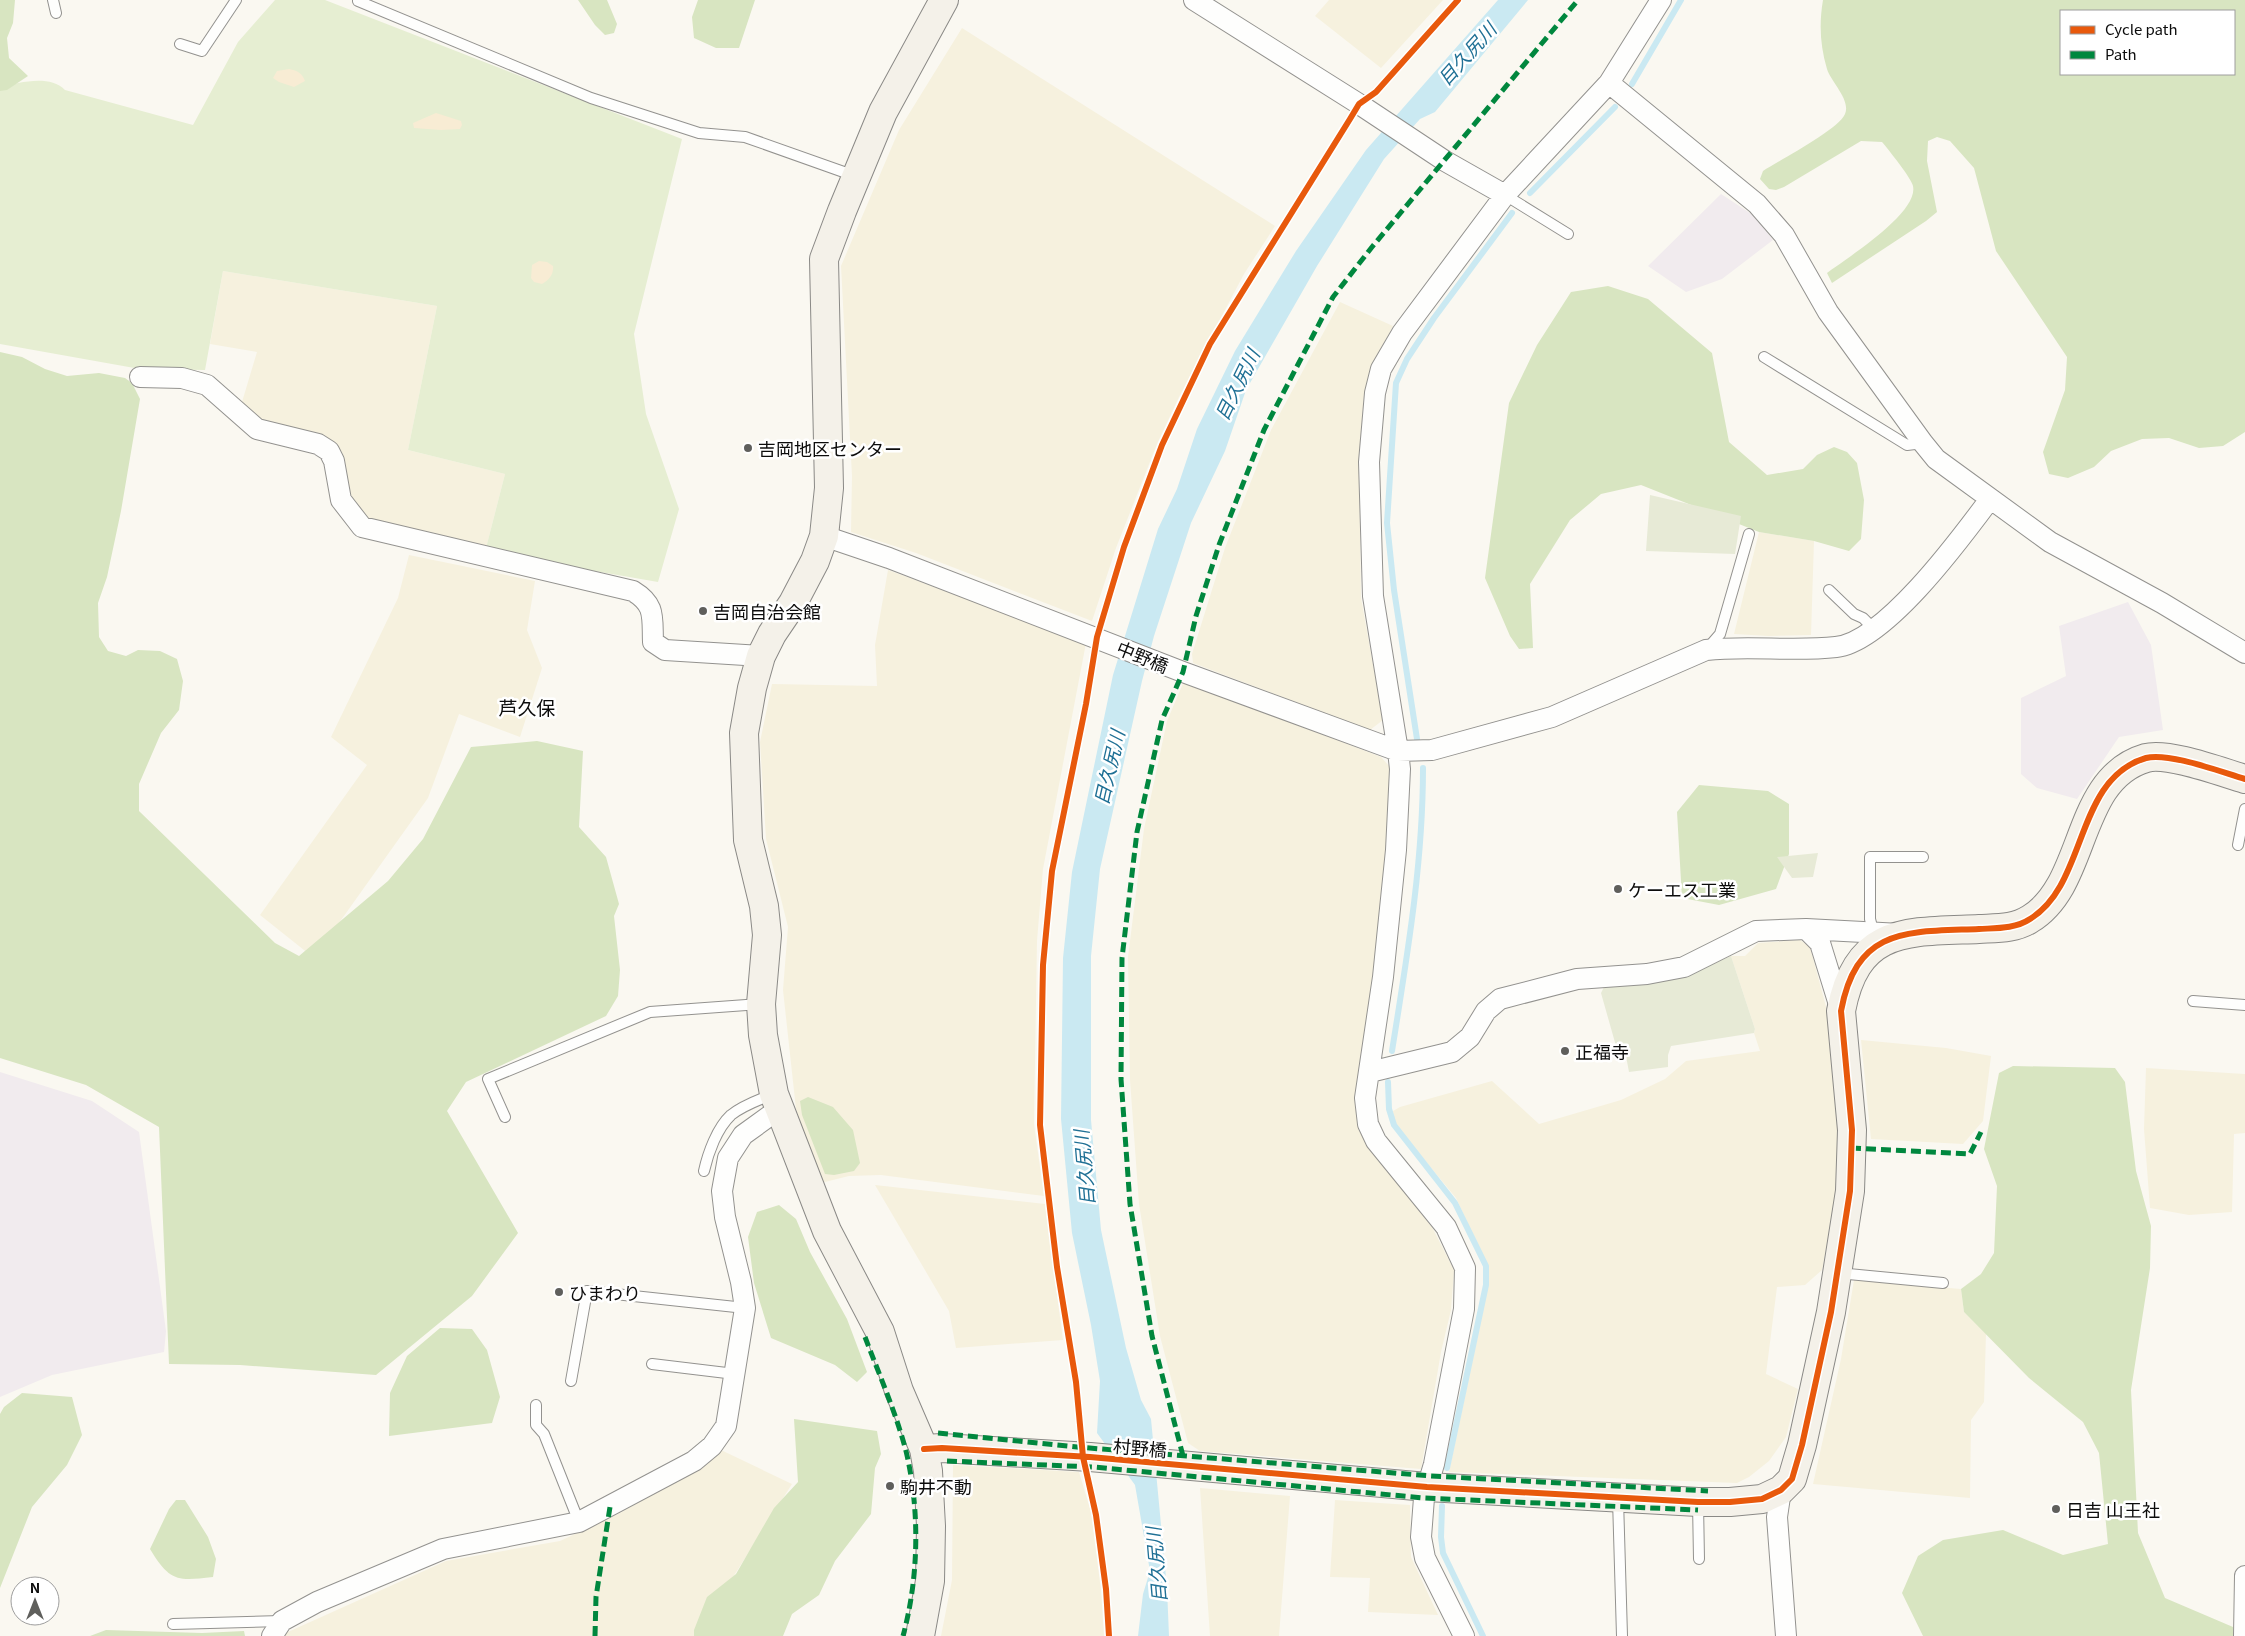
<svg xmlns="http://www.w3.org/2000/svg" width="2245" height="1636" viewBox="0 0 2245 1636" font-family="Georgia,'Noto Sans JP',serif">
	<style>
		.industrial { fill: #f1ebee }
		.farmland { fill: #f6f1de }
		.green { fill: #e6eed2 }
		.forest { fill: #d8e5c1; fill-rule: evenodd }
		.sand { fill: #f8ecd4 }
		.cemetery { fill: #e7ead6 }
		.water { fill: #cae9f2 }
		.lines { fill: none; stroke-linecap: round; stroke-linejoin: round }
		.stream { stroke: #cae9f2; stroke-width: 6 }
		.lane-casing { stroke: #93928f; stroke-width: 12 }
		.street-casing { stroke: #93928f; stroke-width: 22 }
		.secondary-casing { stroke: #8a8986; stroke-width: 30 }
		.lane { stroke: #fefefd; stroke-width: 10 }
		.street { stroke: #fefefd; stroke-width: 20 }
		.secondary { stroke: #f4f1e9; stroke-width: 28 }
		.quiet { stroke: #00873e; stroke-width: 5; stroke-dasharray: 10 5; stroke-linecap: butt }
		.cycleway-casing { stroke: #fff; stroke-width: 9 }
		.cycleway { stroke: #e8590c; stroke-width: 6 }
		.poi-dot { fill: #5f5f5c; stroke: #fff; stroke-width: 2 }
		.labels { text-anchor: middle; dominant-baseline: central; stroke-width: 5; stroke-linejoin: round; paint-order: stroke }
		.poi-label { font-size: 18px; fill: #0c0c0c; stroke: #fff; text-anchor: start }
		.street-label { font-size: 18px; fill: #0c0c0c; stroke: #fff }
		.water-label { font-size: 19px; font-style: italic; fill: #1f7095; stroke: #fff }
		.neighbourhood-label { font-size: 19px; fill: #0c0c0c; stroke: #fff }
	</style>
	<rect width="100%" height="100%" fill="#faf8f1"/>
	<path class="industrial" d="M 1721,194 L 1756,217 L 1773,240 L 1722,279 L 1686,292 L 1648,266 Z
		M 2128,602 L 2151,645 L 2163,730 L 2119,737 L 2077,799 L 2037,788 L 2021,774 L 2021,698 L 2066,676 L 2059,626 Z
		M 0,1072 L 92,1101 L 139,1132 L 166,1331 L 164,1352 L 52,1375 L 0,1397 Z"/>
	<path class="farmland" d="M 1329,0 L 1443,0 L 1381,68 L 1315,16 Z
		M 962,28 L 1275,226 L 1244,274 L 1179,397 L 1157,444 L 1116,548 L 1092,621 L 916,553 L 851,532 L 852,476 L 841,266 L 899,130 Z
		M 223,271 L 437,306 L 408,450 L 505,474 L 485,552 L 364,518 L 348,491 L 342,452 L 334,443 L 306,430 L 265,424 L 242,402 L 257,352 L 210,344 Z
		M 1340,302 L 1393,326 L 1372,366 L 1364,394 L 1359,462 L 1361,598 L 1383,720 L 1370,730 L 1193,663 L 1192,654 L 1225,548 L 1271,430 Z
		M 1759,532 L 1814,541 L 1811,635 L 1769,636 L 1734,634 Z
		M 409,555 L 535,581 L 527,630 L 542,668 L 520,737 L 459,714 L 428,798 L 314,958 L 260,915 L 367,765 L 331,737 L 398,598 Z
		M 888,570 L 1086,643 L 1043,869 L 1037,941 L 1034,1124 L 1044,1196 L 881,1175 L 849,1176 L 821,1183 L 796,1109 L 783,990 L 788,927 L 766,839 L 760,742 L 772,684 L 877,686 L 875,645 Z
		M 1184,681 L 1381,757 L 1390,767 L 1386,851 L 1373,976 L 1356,1098 L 1358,1127 L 1433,1229 L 1454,1270 L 1451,1310 L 1441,1352 L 1421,1469 L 1200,1451 L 1188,1443 L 1160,1336 L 1139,1204 L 1130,1080 L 1128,957 L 1144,829 L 1167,721 Z
		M 1800,940 L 1810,947 L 1828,1014 L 1839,1132 L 1836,1194 L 1822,1270 L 1805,1285 L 1777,1287 L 1766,1374 L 1798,1389 L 1786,1437 L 1769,1461 L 1749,1477 L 1737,1483 L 1449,1472 L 1480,1325 L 1488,1281 L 1487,1265 L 1456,1198 L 1394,1123 L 1393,1111 L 1400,1107 L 1492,1081 L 1539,1124 L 1621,1100 L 1665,1079 L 1686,1061 L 1760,1051 L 1754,1033 L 1755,1029 L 1731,956 L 1745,956 L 1758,943 Z
		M 1861,1040 L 1946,1048 L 1991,1056 L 1983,1121 L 1963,1144 L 1871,1139 Z
		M 2146,1068 L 2245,1074 L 2245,1133 L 2234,1134 L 2232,1212 L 2189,1215 L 2150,1208 L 2144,1129 Z
		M 875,1185 L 1045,1204 L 1063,1340 L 956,1348 L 949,1311 Z
		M 1854,1280 L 1961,1289 L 1964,1312 L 1986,1334 L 1984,1402 L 1971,1420 L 1970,1498 L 1813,1484 L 1841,1359 Z
		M 721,1450 L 792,1484 L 702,1626 L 697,1636 L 279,1636 L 446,1561 L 560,1541 L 618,1514 L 680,1479 Z
		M 953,1465 L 1079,1472 L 1091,1512 L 1101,1590 L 1104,1636 L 941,1636 L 952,1580 Z
		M 1200,1488 L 1290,1496 L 1279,1636 L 1210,1636 Z
		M 1335,1500 L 1410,1505 L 1411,1557 L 1438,1615 L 1368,1612 L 1370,1578 L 1330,1577 Z"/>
	<path class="green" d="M 275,0 L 325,0 L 682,139 L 634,334 L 646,414 L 679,509 L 658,582 L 485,552 L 505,474 L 408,450 L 437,306 L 223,271 L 205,370 L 140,369 L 0,344 L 0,87 C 19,83 49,74 65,90 L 193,125 L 238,42 Z"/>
	<path class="forest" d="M 0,0 L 15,0 L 13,23 L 7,38 L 9,58 L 28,76 L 7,90 L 0,91 Z
		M 578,0 L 607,0 L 617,24 L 614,33 L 605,35 L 595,25 Z
		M 698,0 L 755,0 L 739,48 L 716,48 L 694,38 L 692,17 Z
		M 1823,0 L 2245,0 L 2245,432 L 2223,446 L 2199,448 L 2169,438 L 2142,439 L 2111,451 L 2094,467 L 2068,478 L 2049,474 L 2043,452 L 2065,390 L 2067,357 L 1996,251 L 1974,168 L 1950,141 L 1937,137 L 1928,141 L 1927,161 L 1937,212 L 1926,221 L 1832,283 L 1827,273 C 1847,258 1919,213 1913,186 C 1912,179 1888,149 1882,142 L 1861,141 L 1784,187 L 1776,190 L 1769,189 L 1760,179 L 1763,171 C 1780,160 1838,130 1845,114 C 1851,100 1831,82 1827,69 C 1820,45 1819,24 1823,0 ZM 2061,11 L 2234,11 L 2234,74 L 2061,74 Z
		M 1608,286 L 1648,299 L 1712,353 L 1729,442 L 1767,475 L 1803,469 L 1817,455 L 1834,447 L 1847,452 L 1857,463 L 1864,500 L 1861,539 L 1849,551 L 1814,541 L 1759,532 L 1641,485 L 1601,494 L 1570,520 L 1530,584 L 1533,648 L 1519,649 L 1510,636 L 1485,578 L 1509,403 L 1537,345 L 1571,292 Z
		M 0,352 L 22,357 L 45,369 L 67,376 L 99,373 L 125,378 L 132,383 L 140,399 L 121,511 L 107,577 L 98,603 L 99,637 L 108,651 L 126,656 L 138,650 L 160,651 L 177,659 L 183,681 L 179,710 L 161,733 L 139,784 L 139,811 L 275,943 L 299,956 L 388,881 L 423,839 L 471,747 L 537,741 L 583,751 L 579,827 L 606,857 L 619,904 L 614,916 L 620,970 L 618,996 L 606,1016 L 466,1082 L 447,1111 L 518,1233 L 472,1296 L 376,1375 L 240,1365 L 169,1364 L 159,1127 L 86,1085 L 0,1058 Z
		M 1699,785 L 1768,791 L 1789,804 L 1789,854 L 1776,889 L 1719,905 L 1682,898 L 1677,812 Z
		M 2013,1066 L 2115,1068 L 2125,1082 L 2136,1171 L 2151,1226 L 2150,1268 L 2131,1390 L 2138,1533 L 2165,1598 L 2233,1627 L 2234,1636 L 1923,1636 L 1902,1593 L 1918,1556 L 1943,1540 L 2003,1530 L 2063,1555 L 2108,1544 L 2099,1453 L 2083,1422 L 2029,1378 L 1964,1312 L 1961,1289 L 1981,1274 L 1994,1253 L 1997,1186 L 1984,1149 L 1999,1073 Z
		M 808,1097 L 833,1107 L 853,1130 L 860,1163 L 854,1171 L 834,1175 L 825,1174 L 802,1115 L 800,1101 Z
		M 779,1205 L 796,1219 L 810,1252 L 847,1319 L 867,1372 L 857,1382 L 835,1365 L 771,1338 L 754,1283 L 748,1237 L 757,1212 Z
		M 440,1328 L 472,1329 L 487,1350 L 500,1397 L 492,1423 L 389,1436 L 390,1393 L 407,1356 Z
		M 22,1393 L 72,1397 L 82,1435 L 67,1465 L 32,1507 L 0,1588 L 0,1414 L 4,1407 Z
		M 794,1419 L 877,1431 L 881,1454 L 875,1468 L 871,1514 L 835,1561 L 819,1595 L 792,1614 L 783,1636 L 694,1636 L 694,1630 L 707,1597 L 736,1574 L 774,1508 L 798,1482 Z
		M 176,1500 L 185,1500 L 208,1537 L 216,1559 L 213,1577 C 177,1581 170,1582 150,1549 L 169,1509 Z
		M 106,1630 L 202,1633 L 244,1631 L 245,1636 L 90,1636 Z"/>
	<path class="sand" d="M 289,69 C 298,71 302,73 305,81 L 294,87 L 279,82 L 273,78 L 277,71 Z
		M 436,113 L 461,121 L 462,125 L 460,129 L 441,130 L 414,128 L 413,123 Z
		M 539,261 L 547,262 L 553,266 C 554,274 549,280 542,284 L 534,282 L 531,278 L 532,265 Z"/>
	<path class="cemetery" d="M 1650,495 L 1741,516 L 1735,554 L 1646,551 Z
		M 1818,853 L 1813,877 L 1792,878 L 1777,857 Z
		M 1731,956 L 1755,1029 L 1754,1033 L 1671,1046 L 1668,1055 L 1668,1067 L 1629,1072 L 1626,1056 L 1616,1046 L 1601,993 L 1605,985 L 1687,975 Z"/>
	<path class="water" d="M 1498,0 L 1528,0 L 1435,112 L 1420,119 L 1384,159 L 1317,266 L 1246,390 L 1225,451 L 1191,523 L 1154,636 L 1142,681 L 1100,869 L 1091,956 L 1091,1120 L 1101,1230 L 1126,1348 L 1141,1400 L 1151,1419 L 1167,1588 L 1169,1636 L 1138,1636 L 1143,1594 L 1150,1571 L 1135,1485 L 1097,1433 L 1100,1381 L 1091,1325 L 1072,1233 L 1061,1119 L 1063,958 L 1072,872 L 1113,675 L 1158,529 L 1177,489 L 1197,429 L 1235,351 L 1296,251 L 1366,150 Z"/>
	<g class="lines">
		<path class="stream" d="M 1632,84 L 1681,0
			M 1530,193 L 1615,107
			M 1417,739 L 1394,590 L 1387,523 L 1396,383 L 1407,359 L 1434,318 L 1512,213
			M 1392,1051 C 1407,957 1423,864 1423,768
			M 1388,1082 L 1389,1109 L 1394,1125 L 1455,1203 L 1486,1266 L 1486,1285 L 1447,1468
			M 1442,1506 L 1441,1537 L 1443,1553 L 1483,1636"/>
		<defs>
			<path id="lane" d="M 53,0 L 56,13
				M 358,1 L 591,98 L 699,133 L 745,137 L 855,176
				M 180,44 L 202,51 L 236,0
				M 1505,195 L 1568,234
				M 1764,357 L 1907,445 L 1923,443
				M 1829,590 L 1854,614 L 1863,618 L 1874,629
				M 1707,649 L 1720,634 L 1749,534
				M 2238,845 L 2245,809
				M 1874,935 L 1870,919 L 1870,857 L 1923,857
				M 2193,1001 L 2245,1005
				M 505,1117 L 488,1079 L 650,1012 L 760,1004
				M 704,1171 C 708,1153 717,1128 731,1115 C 743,1105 759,1100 773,1094
				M 1838,1273 L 1943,1283
				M 652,1364 L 735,1374
				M 571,1381 L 587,1291 L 745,1308
				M 536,1405 L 536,1425 L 544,1434 L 579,1522
				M 1618,1499 L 1622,1636
				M 1698,1503 L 1699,1559
				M 173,1624 L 281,1621"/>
			<path id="street" d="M 1194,0 L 1359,104 L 1445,161 L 1505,195
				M 1609,83 L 1757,204 L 1784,235 L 1828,312 L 1923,443 L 1936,459 L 2050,542 L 2162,603 L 2245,653
				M 140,377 L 182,378 L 207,385 L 257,429 L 318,444 L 329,451 L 334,461 L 341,500 L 362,527 L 633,591 C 656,605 652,617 653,642 L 665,650 L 761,656
				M 824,536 L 889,558 L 1183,672 L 1398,751 L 1432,750 L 1552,717 L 1706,650 C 1749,645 1792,652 1836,647 C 1885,642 1961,538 1990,499
				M 1806,929 L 1820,943 L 1841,1011
				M 1370,1072 L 1452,1052 L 1470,1037 L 1486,1011 L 1500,999 L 1577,979 L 1647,974 L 1684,967 L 1756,931 L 1806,929 L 1901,934
				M 1781,1490 L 1777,1517 L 1786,1636
				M 272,1636 L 282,1621 L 317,1602 L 443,1549 L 579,1522 L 694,1461 L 712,1446 L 726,1426 L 745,1308 L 741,1282 L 725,1217 L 722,1191 L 728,1158 L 743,1135 L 779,1109
				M 1464,1636 L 1425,1558 L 1421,1537 L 1424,1498 L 1434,1464 L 1464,1309 L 1465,1268 L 1446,1227 L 1376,1141 L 1368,1124 L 1365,1098 L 1383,977 L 1396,850 L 1400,769 L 1398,751 L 1373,596 L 1369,462 L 1375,393 L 1381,369 L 1402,333 L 1505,195 L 1609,83 L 1661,0
				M 2244,1636 L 2245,1576"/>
			<path id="secondary" d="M 924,1449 L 942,1448 L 1090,1457 L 1427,1487 L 1698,1502 L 1730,1502 L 1762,1499 L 1781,1490 L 1792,1479 L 1802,1445 L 1831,1312 L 1850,1191 L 1852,1130 L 1841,1011 C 1857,926 1908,932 1979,929 C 1996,928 2015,929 2030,919 C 2088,884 2074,779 2146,758 C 2168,752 2221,772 2245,779
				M 920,1636 L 930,1581 L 931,1526 L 928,1471 L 924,1449 L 899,1391 L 880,1332 L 827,1231 L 774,1094 L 763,1035 L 761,1004 L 767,935 L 764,906 L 748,840 L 744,733 L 752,688 L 761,656 L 772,634 L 793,603 L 815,561 L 824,536 L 829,488 L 824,259 L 842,211 L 883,112 L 944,0"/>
		</defs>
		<use href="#lane" class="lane-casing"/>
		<use href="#street" class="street-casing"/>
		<use href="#secondary" class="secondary-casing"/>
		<use href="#lane" class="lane"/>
		<use href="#street" class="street"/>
		<use href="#secondary" class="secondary"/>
		<path class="quiet" d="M 1851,1148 L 1970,1154 L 1981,1132
			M 865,1337 C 879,1374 896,1413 906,1451 C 920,1510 919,1577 903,1636
			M 938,1433 L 1077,1447 L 1431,1476 L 1708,1491
			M 1183,1456 L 1152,1336 L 1130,1204 L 1121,1079 L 1122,958 L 1137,832 L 1162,720 L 1183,672 L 1196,616 L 1219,545 L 1264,430 L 1333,297 L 1372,247 L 1578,0
			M 947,1461 L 1093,1467 L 1424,1498 L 1698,1510
			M 595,1636 L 596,1597 L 610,1507"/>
		<defs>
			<path id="cycleway" d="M 924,1449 L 942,1448 L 1090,1457 L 1427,1487 L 1698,1502 L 1730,1502 L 1762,1499 L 1781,1490 L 1792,1479 L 1802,1445 L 1831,1312 L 1850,1191 L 1852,1130 L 1841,1011 C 1857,926 1908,932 1979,929 C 1996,928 2015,929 2030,919 C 2088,884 2074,779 2146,758 C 2168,752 2221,772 2245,779
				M 1109,1636 L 1106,1589 L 1096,1515 L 1083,1457 L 1076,1382 L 1057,1267 L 1040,1125 L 1043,965 L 1052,871 L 1086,704 L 1097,637 L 1124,547 L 1162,445 L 1210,344 L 1350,119 L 1359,104 L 1376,92 L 1458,0"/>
		</defs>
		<use href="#cycleway" class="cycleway-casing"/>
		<use href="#cycleway" class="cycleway"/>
	</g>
	<g class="poi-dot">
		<circle cx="748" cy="448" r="5"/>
		<circle cx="703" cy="611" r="5"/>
		<circle cx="1618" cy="889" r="5"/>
		<circle cx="1565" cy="1051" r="5"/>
		<circle cx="559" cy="1292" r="5"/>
		<circle cx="890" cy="1486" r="5"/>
		<circle cx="2056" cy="1509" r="5"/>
	</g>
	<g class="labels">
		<g class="poi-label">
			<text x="758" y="448">吉岡地区センター</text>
			<text x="713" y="611">吉岡自治会館</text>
			<text x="1628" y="889">ケーエス工業</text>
			<text x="1575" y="1051">正福寺</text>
			<text x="569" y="1292">ひまわり</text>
			<text x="900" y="1486">駒井不動</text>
			<text x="2066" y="1509">日吉 山王社</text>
		</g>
		<g class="street-label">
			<text transform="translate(1143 656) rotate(22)">中野橋</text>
			<text transform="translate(1140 1447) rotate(5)">村野橋</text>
		</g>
		<g class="water-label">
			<text transform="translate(1466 53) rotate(-48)">目久尻川</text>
			<text transform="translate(1236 384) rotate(-64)">目久尻川</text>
			<text transform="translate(1108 767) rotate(-77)">目久尻川</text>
			<text transform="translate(1083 1168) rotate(-95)">目久尻川</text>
			<text transform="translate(1155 1565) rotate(-95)">目久尻川</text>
		</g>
		<g class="neighbourhood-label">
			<text x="527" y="706">芦久保</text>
		</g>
	</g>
	<rect x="2060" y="10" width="175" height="65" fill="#ffffff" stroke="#9e9e9e"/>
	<rect x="2070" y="26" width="25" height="8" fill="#e8590c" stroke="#9e9e9e"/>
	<text x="2105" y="35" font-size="15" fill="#0c0c0c">Cycle path</text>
	<rect x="2070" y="51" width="25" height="8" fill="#00873e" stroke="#9e9e9e"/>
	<text x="2105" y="60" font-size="15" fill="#0c0c0c">Path</text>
	<g transform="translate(35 1601)"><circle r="24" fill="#ffffff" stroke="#9e9e9e"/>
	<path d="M0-4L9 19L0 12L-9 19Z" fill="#5f5f5c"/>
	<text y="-8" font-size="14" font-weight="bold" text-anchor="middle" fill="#0c0c0c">N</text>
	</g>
</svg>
